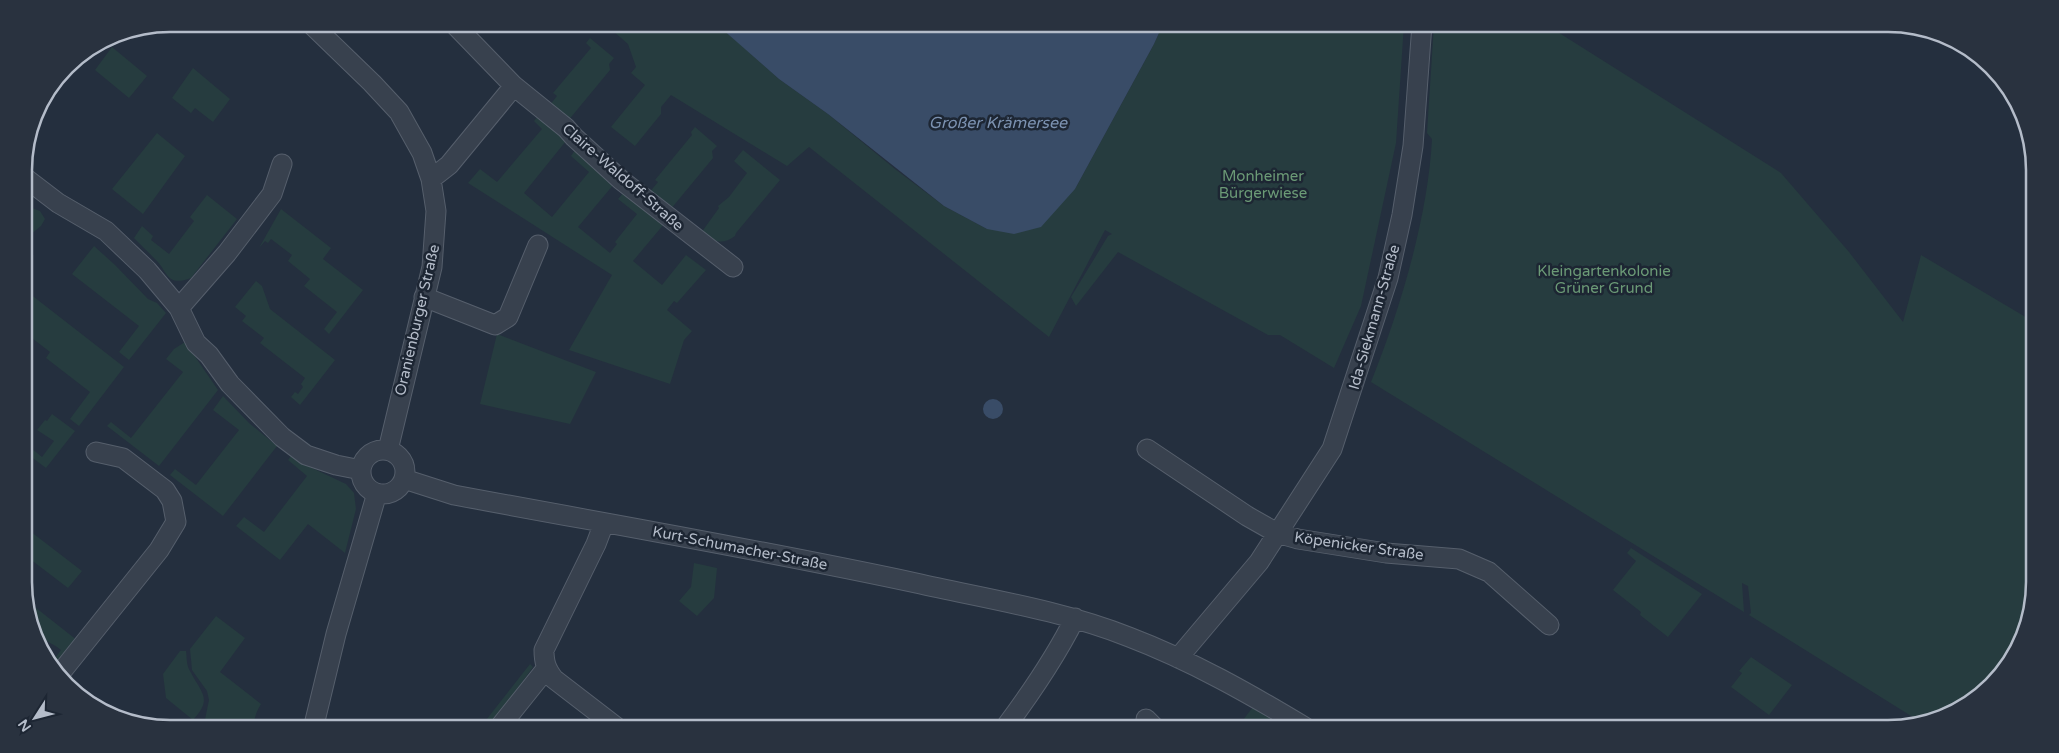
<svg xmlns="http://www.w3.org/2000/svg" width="2059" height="753" viewBox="0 0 2059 753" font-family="'Varela Round',sans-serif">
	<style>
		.green { fill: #263c3f }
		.water { fill: #394c67 }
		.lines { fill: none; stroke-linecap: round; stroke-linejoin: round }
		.minor-casing { stroke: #565f6c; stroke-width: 21 }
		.minor { stroke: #38414e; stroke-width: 19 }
		.labels { text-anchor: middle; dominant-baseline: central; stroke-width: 5; stroke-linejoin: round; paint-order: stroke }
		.park-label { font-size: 15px; fill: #6b9a76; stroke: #1d2633 }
		.street-label { font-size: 15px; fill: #b4bcc9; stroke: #1d2633 }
		.water-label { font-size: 16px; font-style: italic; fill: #7c92b1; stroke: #1d2633 }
		.rim { fill: none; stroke: #b4bcc9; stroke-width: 2.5 }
	</style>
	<rect width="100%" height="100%" fill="#242f3e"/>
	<path class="green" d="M 605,24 L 721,24 L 722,28 L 779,79 L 828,114 L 895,169 L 944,206 L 987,229 L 1075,189 L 1154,44 L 1163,24 L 1404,24 L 1396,143 L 1361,306 L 1334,368 L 1280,335 L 1268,335 L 1118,252 L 1076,306 L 1071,297 L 1108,236 L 1112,234 L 1105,230 L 1049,337 L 809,147 L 787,166 L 671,95 L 661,107 L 661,114 L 635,146 L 611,127 L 645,85 L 631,73 L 636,67 L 628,44 Z
		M 1434,24 L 1545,24 L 1781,173 L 1849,252 L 1903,322 L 1921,255 L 2034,322 L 2035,583 L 2028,630 L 1978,699 L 1936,721 L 1924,724 L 1749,615 L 1751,613 L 1748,586 L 1742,583 L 1744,612 L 1371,382 C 1400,310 1428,217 1432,139 L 1427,133 Z
		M 590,38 L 614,58 L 609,64 L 610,70 L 567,122 L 549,106 L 557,96 L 553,93 L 591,48 L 586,43 Z
		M 112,47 L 147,76 L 129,98 L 95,70 Z
		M 193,68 L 230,99 L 213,122 L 195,108 L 191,113 L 172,98 Z
		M 538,116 L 566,141 L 524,193 L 552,217 L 589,172 L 571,156 L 575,150 L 614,184 L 578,227 L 610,253 L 617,244 L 615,242 L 637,214 L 618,199 L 624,192 L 664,224 L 633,261 L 662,285 L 686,255 L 706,270 L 677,303 L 674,301 L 667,310 L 692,331 L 684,340 L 670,384 L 569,350 L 612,275 L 468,183 L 480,169 L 497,182 L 542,129 L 534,121 Z
		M 695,127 L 717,146 L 712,151 L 713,158 L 670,210 L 649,193 L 658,182 L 655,180 L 692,135 L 691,132 Z
		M 157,133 L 185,156 L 143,214 L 112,189 Z
		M 743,150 L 780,180 L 736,233 L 735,236 C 722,246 713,241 701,233 L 719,208 L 718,206 L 729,197 L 747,173 L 734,161 Z
		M 207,195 L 237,219 L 191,278 C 167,287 168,273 157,261 C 149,253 141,245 134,238 L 142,226 L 153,236 L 151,240 L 169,254 L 194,221 L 190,217 Z
		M 32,208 L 40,211 L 45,219 L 41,226 L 25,239 L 24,209 Z
		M 281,209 L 331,248 L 323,259 L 363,290 L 329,334 L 324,329 L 337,312 L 304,286 L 310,279 L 288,261 L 292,255 L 271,239 L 268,243 L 265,241 L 259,248 Z
		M 94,246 L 115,265 L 148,299 L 157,303 L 166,313 L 129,360 L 119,352 L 139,326 L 72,274 Z
		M 256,281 L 262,286 L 270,309 L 335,360 L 300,405 L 291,397 L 295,392 L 298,394 L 303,387 L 301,384 L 305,378 L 260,343 L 264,338 L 242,321 L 246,316 L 235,307 Z
		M 25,290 L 124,367 L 79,426 L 70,419 L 90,392 L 46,358 L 50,352 L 28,335 L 25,338 Z
		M 497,334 L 596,372 L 570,424 L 480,404 Z
		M 185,342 L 218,390 L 159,466 L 107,426 L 111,422 L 131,438 L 183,372 L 166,359 L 174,349 Z
		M 223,396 L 249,423 L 277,446 L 223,516 L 170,475 L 175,469 L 196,485 L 239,430 L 213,410 Z
		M 52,414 L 75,431 L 46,468 L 26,453 L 26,444 L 42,457 L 54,441 L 37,430 L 45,420 L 47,421 Z
		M 291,456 L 312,468 L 346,484 L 354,493 L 356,509 L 345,553 L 308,524 L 280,560 L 236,526 L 244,517 L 264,532 L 307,476 L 288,460 Z
		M 26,528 L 82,571 L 68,588 L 26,556 Z
		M 1631,548 L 1702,594 L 1668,637 L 1640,615 L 1641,612 L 1613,590 L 1636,561 L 1627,553 Z
		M 694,563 L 717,568 L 714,598 L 697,616 L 679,601 L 691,587 Z
		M 26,600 L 78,641 L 55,669 L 52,662 L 61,650 C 54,644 43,640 38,635 C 31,627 27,611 26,600 Z
		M 216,616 L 245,638 L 220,672 L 261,704 C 256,712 253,720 255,729 L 203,729 L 209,700 L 207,691 L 192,670 L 190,649 Z
		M 180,651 L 186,651 C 187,658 186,664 190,671 C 200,692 214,698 193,720 L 166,698 L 163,674 Z
		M 1751,657 L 1792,685 L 1769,715 L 1731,687 L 1742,673 L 1739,671 Z
		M 530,664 L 533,667 L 509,700 L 505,712 L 501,709 L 485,729 L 479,729 Z
		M 1253,707 L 1286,729 L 1236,729 Z"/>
	<path class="water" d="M 721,24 L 1163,24 L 1154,44 L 1075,189 L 1041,227 L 1014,234 L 987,229 L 944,206 L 828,114 L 779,79 L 721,28 Z
		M983 409a10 10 0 1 1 20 0a10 10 0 1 1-20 0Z"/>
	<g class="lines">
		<defs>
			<path id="minor" d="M 311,24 L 372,83 L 399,112 L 422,153 L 431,179 L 436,211 L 432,267 L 388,450
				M 454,24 L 514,86 L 566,128 L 574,137 L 621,180 L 733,267
				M 24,177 L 58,203 L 106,231 L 147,270 L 179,308 L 196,343 L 209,355 L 230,384 L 282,437 L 306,455 L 336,465 L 361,470
				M 431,179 L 449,165 L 514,86
				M 424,297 L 495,325 L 508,317 L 538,245
				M 179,308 L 227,253 L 272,194 L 282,164
				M 1147,449 L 1247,516 L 1277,533 L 1298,539 L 1386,553 L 1459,559 L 1489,572 L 1549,625
				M361 472a22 22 0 1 1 44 0a22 22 0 1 1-44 0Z
				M 404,479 L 454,495 C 609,524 763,550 916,583 C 987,599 1061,610 1129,637 C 1192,661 1250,694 1308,729
				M 604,523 L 596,544 L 544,650 C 544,662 546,669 554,679 L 619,729
				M 1178,658 L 1259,562 L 1332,449 L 1388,278 L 1402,215 L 1413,146 L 1422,24
				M 58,676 L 159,550 L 176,522 L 172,501 L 165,490 L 123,458 L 96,452
				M 1146,719 L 1156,729
				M 313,729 L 336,634 L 377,493
				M 498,729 L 546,669
				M 1004,729 C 1031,693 1055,658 1075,618"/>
		</defs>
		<use href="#minor" class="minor-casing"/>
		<use href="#minor" class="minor"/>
	</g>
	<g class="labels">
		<g class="park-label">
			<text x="1263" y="176">Monheimer<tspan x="1263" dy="17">Bürgerwiese</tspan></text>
			<text x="1604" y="271">Kleingartenkolonie<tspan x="1604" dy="17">Grüner Grund</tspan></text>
		</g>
		<g class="street-label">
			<text transform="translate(623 177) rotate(41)">Claire-Waldoff-Straße</text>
			<text transform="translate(1374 317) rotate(-74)">Ida-Siekmann-Straße</text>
			<text transform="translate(417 320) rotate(-77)">Oranienburger Straße</text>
			<text transform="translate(1359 546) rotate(8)">Köpenicker Straße</text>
			<text transform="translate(740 548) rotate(11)">Kurt-Schumacher-Straße</text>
		</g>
		<g class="water-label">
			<text x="998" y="123">Großer Krämersee</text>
		</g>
	</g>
	<path d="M0 0H2059V753H0ZM170 32H1888A138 138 0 0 1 2026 170V582A138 138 0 0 1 1888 720H170A138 138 0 0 1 32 582V170A138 138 0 0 1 170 32Z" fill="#29323f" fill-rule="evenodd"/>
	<path class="rim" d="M170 32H1888A138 138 0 0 1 2026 170V582A138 138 0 0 1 1888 720H170A138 138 0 0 1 32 582V170A138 138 0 0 1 170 32Z"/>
	<g transform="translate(35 718) rotate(234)" stroke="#1d2633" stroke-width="4" paint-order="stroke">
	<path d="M0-4L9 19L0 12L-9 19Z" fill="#b4bcc9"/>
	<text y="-8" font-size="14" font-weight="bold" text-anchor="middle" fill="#b4bcc9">N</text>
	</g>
</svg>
